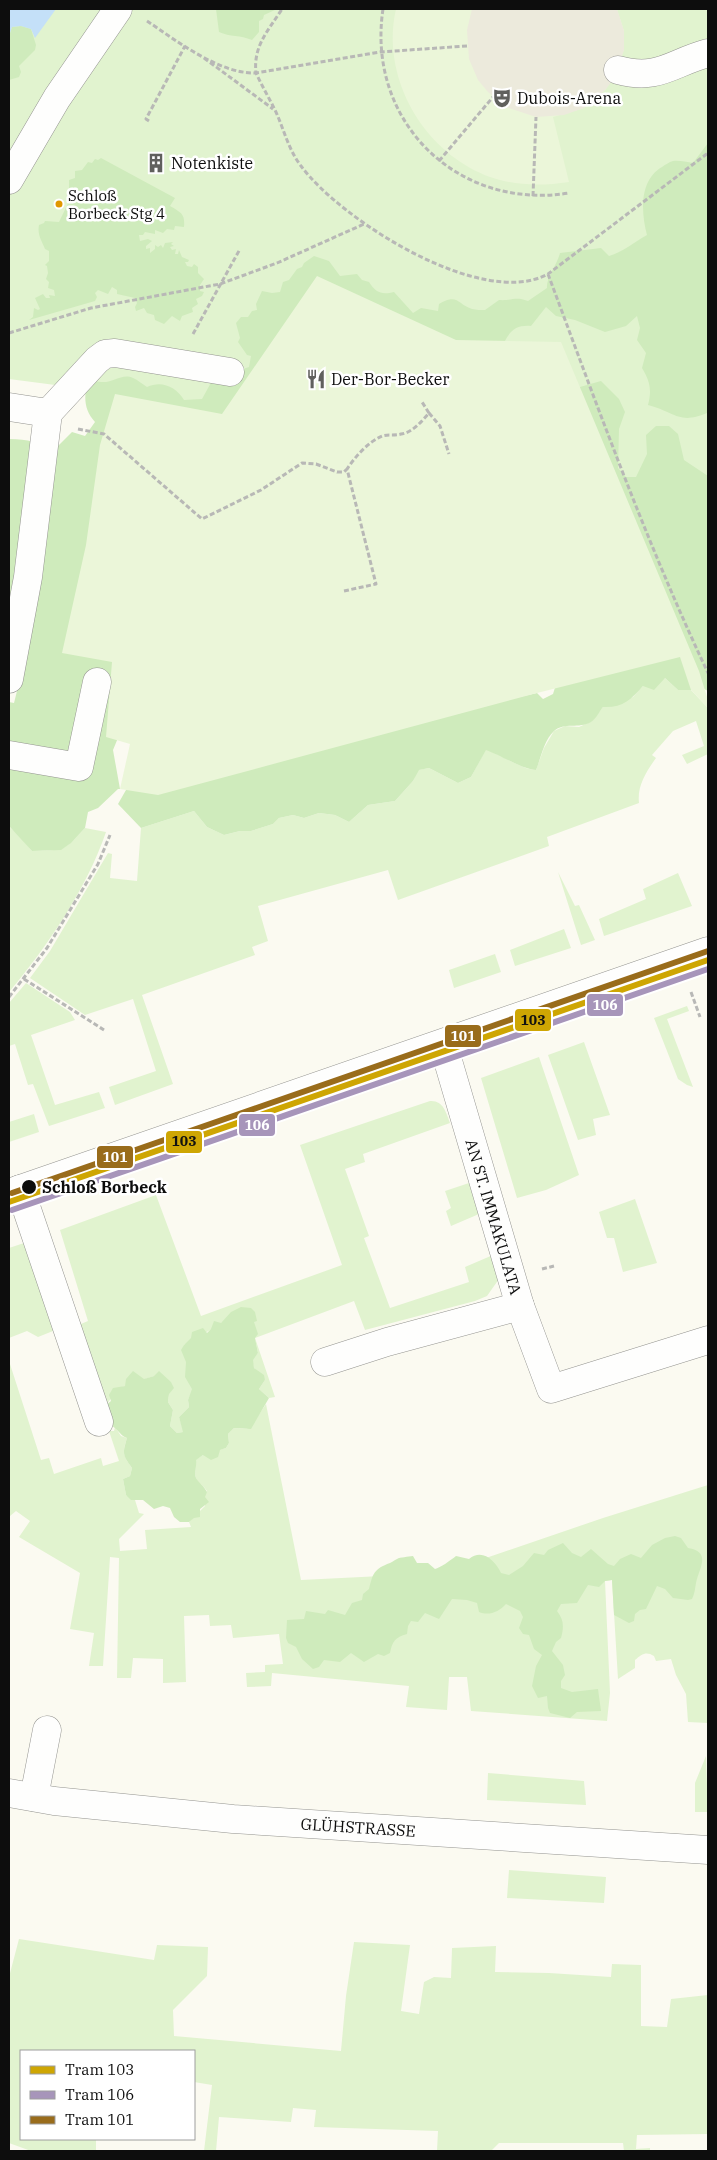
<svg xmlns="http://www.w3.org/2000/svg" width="717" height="2160" viewBox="0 0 717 2160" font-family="'IBM Plex Serif',serif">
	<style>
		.green { fill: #e1f3cf }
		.forest { fill: #cfebbc }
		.pitch { fill: #ebf6d9 }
		.plaza { fill: #eceadc }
		.water { fill: #c4e0f8 }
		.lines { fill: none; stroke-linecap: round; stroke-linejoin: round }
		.minor-casing { stroke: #949490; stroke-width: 29 }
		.path { stroke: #b8b8b6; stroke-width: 3; stroke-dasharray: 5 2.5; stroke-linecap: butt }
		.minor { stroke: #fefefd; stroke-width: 28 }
		.tram-1-casing { stroke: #fff; stroke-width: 10 }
		.tram-2-casing { stroke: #fff; stroke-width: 10 }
		.tram-3-casing { stroke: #fff; stroke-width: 10 }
		.tram-1 { stroke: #cea603; stroke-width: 6 }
		.tram-2 { stroke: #a795ba; stroke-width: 6 }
		.tram-3 { stroke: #996c1b; stroke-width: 6 }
		.bus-dot { fill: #e09701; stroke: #fff; stroke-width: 2 }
		.stop-dot { fill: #0d0d0d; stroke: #fff; stroke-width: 2 }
		.labels { text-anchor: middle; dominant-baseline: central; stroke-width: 5; stroke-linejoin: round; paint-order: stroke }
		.bus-label { font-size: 15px; fill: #0d0d0d; stroke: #fff; text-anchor: start }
		.poi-label { font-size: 16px; fill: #0d0d0d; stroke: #fff; text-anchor: start }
		.stop-label { font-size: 16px; font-weight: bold; fill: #0d0d0d; stroke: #fff; text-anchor: start }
		.street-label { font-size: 16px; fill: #0d0d0d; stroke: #fff }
		.line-badge { stroke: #fff; stroke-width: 2 }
		.badge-label { font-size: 14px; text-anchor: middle; font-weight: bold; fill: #fff }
		.pale-badge-label { font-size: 14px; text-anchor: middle; font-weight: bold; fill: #111 }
	</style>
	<rect width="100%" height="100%" fill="#fbfaf1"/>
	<path class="green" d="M 9,9 L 708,9 L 708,691 L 222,414 L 86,389 L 9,379 Z
		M 665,678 L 678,690 L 691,690 L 708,708 L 708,754 L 687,764 L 682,755 L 704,746 L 696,721 L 673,731 L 652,755 L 656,758 C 646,772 637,786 639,803 L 547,837 L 549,846 L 398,900 L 388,870 L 258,906 L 268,941 L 252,947 L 255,955 L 142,995 L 173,1084 L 115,1105 L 109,1087 L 156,1071 L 133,999 L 85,1015 L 30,978 L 50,951 L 108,853 L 112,854 L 110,878 L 137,881 L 141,828 L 194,811 L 207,827 L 224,835 L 240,831 L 251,831 L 273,824 L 279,818 L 293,815 L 304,818 L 319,813 L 335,815 L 349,822 L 368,805 L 395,801 L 413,781 L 418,770 L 429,768 L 458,783 L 471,777 L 486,749 C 500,755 524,770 536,770 L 544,748 L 554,731 L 565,726 L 579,727 L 592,721 L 603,707 L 633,697 L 643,686 Z
		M 9,827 L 18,834 L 32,851 C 64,850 63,852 85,828 L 106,832 C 87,888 47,947 9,992 Z
		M 558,872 L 575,906 L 579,905 L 595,940 L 581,945 Z
		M 678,873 L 692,906 L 604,936 L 599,919 L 646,899 L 643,889 Z
		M 564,929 L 571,948 L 515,966 L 510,950 Z
		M 495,954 L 501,972 L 454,988 L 449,970 Z
		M 26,983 L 70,1012 L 75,1020 L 31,1035 L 55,1105 L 99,1092 L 105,1108 L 49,1126 L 33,1084 L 28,1085 L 15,1044 L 9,1046 L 9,1003 Z
		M 687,1006 L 689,1011 L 667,1019 L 693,1087 L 687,1085 L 678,1079 L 654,1018 Z
		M 584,1042 L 610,1115 L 593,1119 L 596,1135 L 578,1140 L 548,1055 Z
		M 539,1057 L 579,1175 L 546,1190 L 517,1198 L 481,1078 Z
		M 430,1101 C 443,1100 446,1112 450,1123 L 363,1154 L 365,1162 L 345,1169 L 369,1236 L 364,1238 L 390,1308 L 469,1282 L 465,1267 L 493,1255 L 499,1279 L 487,1296 L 475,1301 L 365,1330 L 354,1301 L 255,1338 L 275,1397 L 269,1398 L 259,1389 L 265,1380 L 254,1368 L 252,1360 L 258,1353 L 255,1338 L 228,1318 C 214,1329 199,1336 184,1345 C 182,1355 186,1356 187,1365 C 188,1378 185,1376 193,1389 L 188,1400 L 189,1407 L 179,1417 L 184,1432 L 177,1433 L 170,1426 L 173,1410 L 168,1402 L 169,1394 L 154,1376 L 119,1388 L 106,1405 L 76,1326 L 88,1321 L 60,1230 L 156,1195 L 201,1316 L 342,1265 L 300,1145 Z
		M 34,1114 L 39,1132 L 9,1142 L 9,1122 Z
		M 469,1183 L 479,1214 L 451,1226 L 446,1211 L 451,1208 L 445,1191 Z
		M 635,1199 L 657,1263 L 623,1272 L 614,1238 L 607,1238 L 599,1212 Z
		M 27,1242 L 58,1329 L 38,1337 L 27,1331 L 9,1338 L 9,1248 Z
		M 9,1361 L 41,1460 L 49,1458 L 54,1474 L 101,1458 L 103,1466 L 119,1461 L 109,1431 L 114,1431 L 115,1427 L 121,1436 L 127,1438 C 122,1454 123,1455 132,1468 L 130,1476 L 123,1479 L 126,1495 L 135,1500 L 139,1513 L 144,1514 L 119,1539 L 120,1551 L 147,1549 L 145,1530 L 191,1527 L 189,1522 L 205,1506 L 204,1497 L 207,1491 C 204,1486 198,1483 196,1478 C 194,1472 197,1466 195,1460 L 203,1455 L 226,1448 L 229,1443 L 228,1434 L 234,1428 L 247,1429 L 252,1425 L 266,1404 L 301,1580 L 442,1573 L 603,1518 L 708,1485 L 708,1723 L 688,1722 L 686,1694 L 676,1675 L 671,1659 L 656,1661 L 654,1656 C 646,1651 642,1654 635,1660 L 635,1668 L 618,1679 L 612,1580 L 605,1581 L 610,1693 L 607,1721 L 471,1711 L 467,1677 L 449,1677 L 447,1710 L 406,1707 L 409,1686 L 272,1673 L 271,1686 L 247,1687 L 246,1673 L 265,1672 L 265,1665 L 283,1664 L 279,1634 L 233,1638 L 231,1625 L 210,1626 L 209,1615 L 184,1616 L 186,1682 L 163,1683 L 163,1659 L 133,1658 L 131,1678 L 117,1678 L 119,1558 L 110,1557 L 103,1666 L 89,1666 L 94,1633 L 70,1629 L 80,1573 L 19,1537 L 30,1521 L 16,1511 L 10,1516 Z
		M 706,1756 L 708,1812 L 695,1812 L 695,1783 Z
		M 488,1773 L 584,1781 L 586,1805 L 487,1800 Z
		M 509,1870 L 606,1877 L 604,1903 L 507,1898 Z
		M 19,1939 L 154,1960 L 157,1945 L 208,1947 L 207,1976 L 173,2010 L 174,2036 L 341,2051 L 346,1996 L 354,1942 L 410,1945 L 401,2011 L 419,2014 L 424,1982 L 434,1977 L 451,1978 L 452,1948 L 496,1946 L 495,1972 L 549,1973 L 611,1977 L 612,1964 L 641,1965 L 641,2026 L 667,2027 L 671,1999 L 708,1995 L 708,2134 L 637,2135 L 636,2149 L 650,2148 L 650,2151 L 624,2151 L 623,2143 L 499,2143 L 491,2151 L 437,2151 L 438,2131 L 314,2127 L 316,2110 L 293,2108 L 291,2122 L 219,2117 L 216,2151 L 204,2151 L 212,2085 L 194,2082 L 194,2051 L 21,2051 L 21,2139 L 96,2139 L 96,2151 L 31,2151 L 9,2143 L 9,1977 Z"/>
	<path class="forest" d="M 216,9 L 277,9 L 264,15 L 263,19 L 259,21 L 259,32 L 252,40 C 240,35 230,37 219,32 Z
		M 21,26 L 31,29 L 36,45 L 35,50 L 19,66 L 21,72 L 19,77 L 9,80 L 9,36 L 12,27 Z
		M 708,143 L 707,413 C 679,425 675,412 648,405 C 652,390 650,381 642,368 L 646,353 L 637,340 L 640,328 L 637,316 L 626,326 L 605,332 L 575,320 L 556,316 L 546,307 L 531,326 C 518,325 511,329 505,341 L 123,665 L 120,733 L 113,750 L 120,789 L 118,789 L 98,808 L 88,812 L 85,828 L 71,843 L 61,850 L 32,851 L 9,826 L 9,702 L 14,703 L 18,687 L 9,665 L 9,439 C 29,439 37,443 56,448 L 72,432 L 85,436 L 95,422 C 86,412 84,402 86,389 L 95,381 C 113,386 120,372 133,378 C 138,380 142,384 147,387 C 162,380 176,387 184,400 L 202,399 L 213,379 L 249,367 L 251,356 L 247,355 L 238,342 L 240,338 L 236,323 L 241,317 L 248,317 L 252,311 L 257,310 L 256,304 L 262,291 L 272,293 L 280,292 L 283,282 L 289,280 L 297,269 L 302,267 L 304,263 L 314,256 L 329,261 L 340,276 L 357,274 L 362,280 L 369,282 C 376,293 382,295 394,292 L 413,313 L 421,308 L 438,311 L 439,304 C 458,293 457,304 472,309 C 476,310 481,310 485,310 L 499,300 C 512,301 515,296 528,301 L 547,288 C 546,278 557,265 560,253 L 601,248 L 609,256 C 623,252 634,242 647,235 C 641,213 639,180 662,167 C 665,165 669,162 673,161 C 678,160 687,162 693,163 Z
		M 101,158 L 175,198 L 170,206 C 182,213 185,214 184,227 L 175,226 L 174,230 L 167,229 L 163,233 L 155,230 L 155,234 L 145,232 L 143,235 L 139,235 L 140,241 L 148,239 L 152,241 L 146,246 L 146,249 L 150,248 L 150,253 L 155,249 L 155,245 L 158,247 L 161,245 L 163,248 L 165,243 L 173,242 L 171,244 L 174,246 L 170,247 L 172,250 L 176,249 L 175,254 L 178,254 L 179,250 L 182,257 L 189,260 L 188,262 L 185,262 L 187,266 L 192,267 L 194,264 L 198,267 L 198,273 L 204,279 L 200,285 L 200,291 L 204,292 L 202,296 L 196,299 L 198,304 L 192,308 L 193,312 L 182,316 L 180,321 L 172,316 L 164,324 L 155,320 L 154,315 L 147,313 L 144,308 L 136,311 L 135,307 L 137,303 L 135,298 L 117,294 L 117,290 L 112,287 L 108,294 L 98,290 L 95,293 L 97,297 L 95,301 L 29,320 L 33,317 L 34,308 L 38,310 L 40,309 L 35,298 L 43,294 L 46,298 L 50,298 L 49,295 L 55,296 L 54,290 L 48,288 L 49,282 L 46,279 L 48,273 L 47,266 L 45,265 L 49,261 L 49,251 L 45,249 C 42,241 37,235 39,225 L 44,223 L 45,221 L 59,222 L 74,191 L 69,188 L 69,180 L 75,178 L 75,171 L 82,170 L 88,162 L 92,163 L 95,159 L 98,160 Z
		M 601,381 L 619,399 L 625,412 L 619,429 L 618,468 L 626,477 L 636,477 L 647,454 L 646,435 L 656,426 L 669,426 L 678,434 L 684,460 L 708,476 L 708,691 L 699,686 L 691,690 L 678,690 L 665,678 L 654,690 L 643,686 C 631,700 622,708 603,707 C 599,712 596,719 591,722 C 579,729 564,722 554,731 C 544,740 541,758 536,770 C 524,770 500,755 486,750 L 471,777 L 458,783 L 429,768 L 419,770 L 413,781 L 395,801 L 368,805 L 349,822 L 335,815 L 319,813 L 304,818 L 293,815 L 279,818 L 273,824 L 251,831 L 240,831 L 224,835 L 207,827 L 194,811 L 141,828 L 118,804 L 130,783 L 537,693 L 543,699 L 553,694 L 558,678 L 580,387 Z
		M 241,1307 L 251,1308 L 255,1312 L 257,1321 L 254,1322 L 258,1334 L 255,1338 L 258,1353 L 253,1360 L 254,1368 L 264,1375 L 265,1380 L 259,1389 L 269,1398 L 251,1429 L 234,1428 L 228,1434 L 229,1443 L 226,1448 L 220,1450 L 218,1457 L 211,1460 L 203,1455 L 196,1460 C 197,1466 194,1473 196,1478 C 199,1483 204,1486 207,1492 L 205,1497 L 209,1502 L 200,1509 L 200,1517 L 194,1518 L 189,1522 L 180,1522 L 174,1517 L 170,1508 L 163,1506 L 154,1509 L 143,1500 L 131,1500 L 126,1495 L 123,1479 L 130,1476 L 132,1468 C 123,1455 122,1455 127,1438 C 119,1435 118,1428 110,1425 L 106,1405 L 111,1401 L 109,1395 L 113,1388 L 125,1386 L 126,1379 L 133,1371 L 144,1379 L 154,1376 L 159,1371 L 171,1382 L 174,1388 L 169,1394 L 168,1402 L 173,1410 L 170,1426 L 177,1433 L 183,1432 L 179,1417 L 189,1407 L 188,1400 L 192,1389 L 185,1377 L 186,1362 L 181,1350 L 184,1345 L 191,1338 L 192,1332 L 203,1328 L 207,1333 L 211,1329 L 214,1321 L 221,1323 L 231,1312 Z
		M 675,1536 L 681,1538 L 688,1548 C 712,1552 699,1568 696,1583 C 695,1588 695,1593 692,1599 L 688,1600 L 673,1598 L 665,1589 L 657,1586 L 646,1609 L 640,1610 L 635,1614 L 634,1621 L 629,1623 L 614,1615 L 612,1580 L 605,1581 L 599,1587 L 588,1585 L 577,1603 L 561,1604 L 557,1611 C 564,1620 564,1627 561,1638 L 556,1642 L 552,1651 L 563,1665 L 565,1675 L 561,1681 L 561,1688 L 572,1692 L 598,1689 L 601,1711 L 577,1712 L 570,1718 L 550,1713 L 548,1708 L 547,1696 L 538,1698 L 532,1686 L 536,1666 L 542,1655 L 534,1649 L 529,1635 L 523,1634 L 519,1628 L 523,1617 L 520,1611 L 506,1604 C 499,1612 489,1616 479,1612 L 477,1603 L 467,1600 L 452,1599 L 439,1619 L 425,1613 L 418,1622 L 411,1621 L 408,1626 L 407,1634 C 395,1637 392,1642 390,1653 L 384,1656 L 378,1654 L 364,1662 L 351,1653 L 340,1662 L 324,1660 L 319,1667 L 313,1669 L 302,1659 L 296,1647 L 288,1643 L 286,1638 L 287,1620 L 304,1619 L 306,1611 L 325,1614 L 328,1610 L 345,1615 L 352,1603 L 362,1600 L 363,1594 L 369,1589 C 373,1573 374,1569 390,1563 C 393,1562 394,1560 397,1559 C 400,1557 408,1557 413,1556 L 417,1563 L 428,1563 L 435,1569 C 440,1568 451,1560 456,1556 L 469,1559 C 482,1548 495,1560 501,1573 L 509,1575 L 523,1566 L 534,1553 L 544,1555 L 548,1550 L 563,1543 L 572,1553 L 581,1557 L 591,1549 L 608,1564 L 614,1566 L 620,1559 L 631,1554 L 641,1558 L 652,1545 L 665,1538 Z"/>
	<path class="pitch" d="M 396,9 L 617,9 L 624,31 L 624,50 L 606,89 L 584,108 L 553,117 L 569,182 C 542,186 516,186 490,177 C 424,153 380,78 396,9 Z
		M 317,276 L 456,340 L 561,342 L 699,671 L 708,700 L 708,708 L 691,690 L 680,657 L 537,693 L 158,795 L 120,789 L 130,744 L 106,737 L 112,662 L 62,653 L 86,545 L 100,445 L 115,394 L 222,414 Z"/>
	<path class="plaza" d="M 472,9 L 617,9 L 624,31 L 624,50 L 615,77 L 606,89 L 594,101 L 584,108 L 564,115 L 536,117 L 506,107 L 488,92 L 478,80 L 469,59 L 467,30 Z"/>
	<path class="water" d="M 9,9 L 56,9 L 35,38 L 31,29 L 21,26 L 12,27 L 9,36 Z"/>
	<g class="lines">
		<defs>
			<g id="minor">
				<path d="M 618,70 C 659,81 671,63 708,53"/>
				<path d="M 9,180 L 57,98 L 118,9"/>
				<path d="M 9,407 L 48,413 L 97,360 L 105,354 L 115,353 L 230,372"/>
				<path d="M 9,679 L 28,577 L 48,413"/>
				<path d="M 9,755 L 79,767 L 97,682"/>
				<path id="s1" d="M 443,1044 L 520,1306 L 551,1389 L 708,1340"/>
				<path d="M 20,1189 L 99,1422"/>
				<path d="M 9,1193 L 708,951"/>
				<path d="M 325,1362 L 387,1342 L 520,1306"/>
				<path id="s2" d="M 9,1793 L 54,1801 L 233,1819 L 708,1850"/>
				<path d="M 34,1797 L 47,1730"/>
			</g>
		</defs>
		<use href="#minor" class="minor-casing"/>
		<path class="path" d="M 383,9 C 366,121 457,211 569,193
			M 147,21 C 177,41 219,74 256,73 C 253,46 268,31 282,9
			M 467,46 L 380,52 L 256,73 C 262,86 269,98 275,110 C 284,129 288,149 301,166 C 341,220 482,310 548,274 L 708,153
			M 204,58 L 273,109
			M 149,121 L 146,119 L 185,46
			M 439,161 L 493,97
			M 533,196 L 536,117
			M 548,274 C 598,408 647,544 708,673
			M 9,333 L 91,308 L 220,284 L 277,263 L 364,224
			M 193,334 L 240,249
			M 429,413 L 440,426 L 449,454
			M 78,429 L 104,434 L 202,519 L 261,490 L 302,463 L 316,464 L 337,472 L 344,472 L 347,469
			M 344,591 L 376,584 L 347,469 C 355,457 368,442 382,436 C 388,434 395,436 401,434 C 412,433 422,421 429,413 L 422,402
			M 24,979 L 104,1030
			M 691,992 L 700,1017
			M 9,997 L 47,948 L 98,864 L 110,835
			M 542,1269 L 554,1266"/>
		<use href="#minor" class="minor"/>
		<defs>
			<path id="tram-1" d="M 9,1202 L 708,960"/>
			<path id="tram-2" d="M 12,1210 L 708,969"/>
			<path id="tram-3" d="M 12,1193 L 708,951"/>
		</defs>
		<use href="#tram-1" class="tram-1-casing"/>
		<use href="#tram-2" class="tram-2-casing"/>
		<use href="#tram-3" class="tram-3-casing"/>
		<use href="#tram-1" class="tram-1"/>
		<use href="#tram-2" class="tram-2"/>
		<use href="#tram-3" class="tram-3"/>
	</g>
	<defs>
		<symbol id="theatre-bare" viewBox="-9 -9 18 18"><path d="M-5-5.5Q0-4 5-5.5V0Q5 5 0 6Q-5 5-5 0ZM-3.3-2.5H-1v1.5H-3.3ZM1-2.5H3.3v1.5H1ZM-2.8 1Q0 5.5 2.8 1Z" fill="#60605d" stroke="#fff" stroke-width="2.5" paint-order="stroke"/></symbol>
		<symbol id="building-bare" viewBox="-9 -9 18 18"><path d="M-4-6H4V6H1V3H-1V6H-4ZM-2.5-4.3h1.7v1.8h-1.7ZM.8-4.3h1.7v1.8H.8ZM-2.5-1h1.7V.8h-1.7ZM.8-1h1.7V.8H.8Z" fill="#60605d" stroke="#fff" stroke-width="2.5" paint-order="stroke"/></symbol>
		<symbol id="restaurant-bare" viewBox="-9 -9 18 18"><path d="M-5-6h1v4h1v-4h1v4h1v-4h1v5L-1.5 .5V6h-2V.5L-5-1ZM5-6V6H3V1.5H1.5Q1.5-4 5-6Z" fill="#60605d" stroke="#fff" stroke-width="2.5" paint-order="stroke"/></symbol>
	</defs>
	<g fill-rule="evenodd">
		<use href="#theatre-bare" x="488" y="84" width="28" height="28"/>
		<use href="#building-bare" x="142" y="149" width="28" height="28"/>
		<use href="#restaurant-bare" x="302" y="365" width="28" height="28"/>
	</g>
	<circle class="bus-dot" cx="59" cy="204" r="4.5"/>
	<circle class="stop-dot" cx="29" cy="1187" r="8"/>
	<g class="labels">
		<g class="bus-label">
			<text x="68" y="195">Schloß<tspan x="68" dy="18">Borbeck Stg 4</tspan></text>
		</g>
		<g class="poi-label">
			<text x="517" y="98">Dubois-Arena</text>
			<text x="171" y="163">Notenkiste</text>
			<text x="331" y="379">Der-Bor-Becker</text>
		</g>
		<g class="stop-label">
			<text x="42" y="1187">Schloß Borbeck</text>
		</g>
		<g class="street-label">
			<text stroke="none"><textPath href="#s1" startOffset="180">AN ST. IMMAKULATA</textPath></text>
			<text stroke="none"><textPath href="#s2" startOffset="351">GLÜHSTRASSE</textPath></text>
		</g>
	</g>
	<g class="line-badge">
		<rect x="586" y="993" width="38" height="24" rx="5" fill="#a795ba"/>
		<rect x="514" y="1008" width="38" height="24" rx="5" fill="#cea603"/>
		<rect x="444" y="1024" width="38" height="24" rx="5" fill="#996c1b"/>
		<rect x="238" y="1113" width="38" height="24" rx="5" fill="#a795ba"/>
		<rect x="165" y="1130" width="38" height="24" rx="5" fill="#cea603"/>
		<rect x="96" y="1145" width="38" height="24" rx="5" fill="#996c1b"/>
	</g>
	<g class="badge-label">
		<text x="605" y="1010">106</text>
		<text x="463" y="1041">101</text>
		<text x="257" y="1130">106</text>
		<text x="115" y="1162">101</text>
	</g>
	<g class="pale-badge-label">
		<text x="533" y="1025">103</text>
		<text x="184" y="1146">103</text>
	</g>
	<rect width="717" height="2160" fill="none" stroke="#0d0d0d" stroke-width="20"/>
	<rect x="20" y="2050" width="175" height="90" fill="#ffffff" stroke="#9e9e9e"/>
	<rect x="30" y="2066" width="25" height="8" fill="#cea603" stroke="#9e9e9e"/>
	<text x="65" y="2075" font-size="15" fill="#0d0d0d">Tram 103</text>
	<rect x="30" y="2091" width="25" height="8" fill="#a795ba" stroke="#9e9e9e"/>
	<text x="65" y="2100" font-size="15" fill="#0d0d0d">Tram 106</text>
	<rect x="30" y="2116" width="25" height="8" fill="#996c1b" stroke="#9e9e9e"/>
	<text x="65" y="2125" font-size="15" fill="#0d0d0d">Tram 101</text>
</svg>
